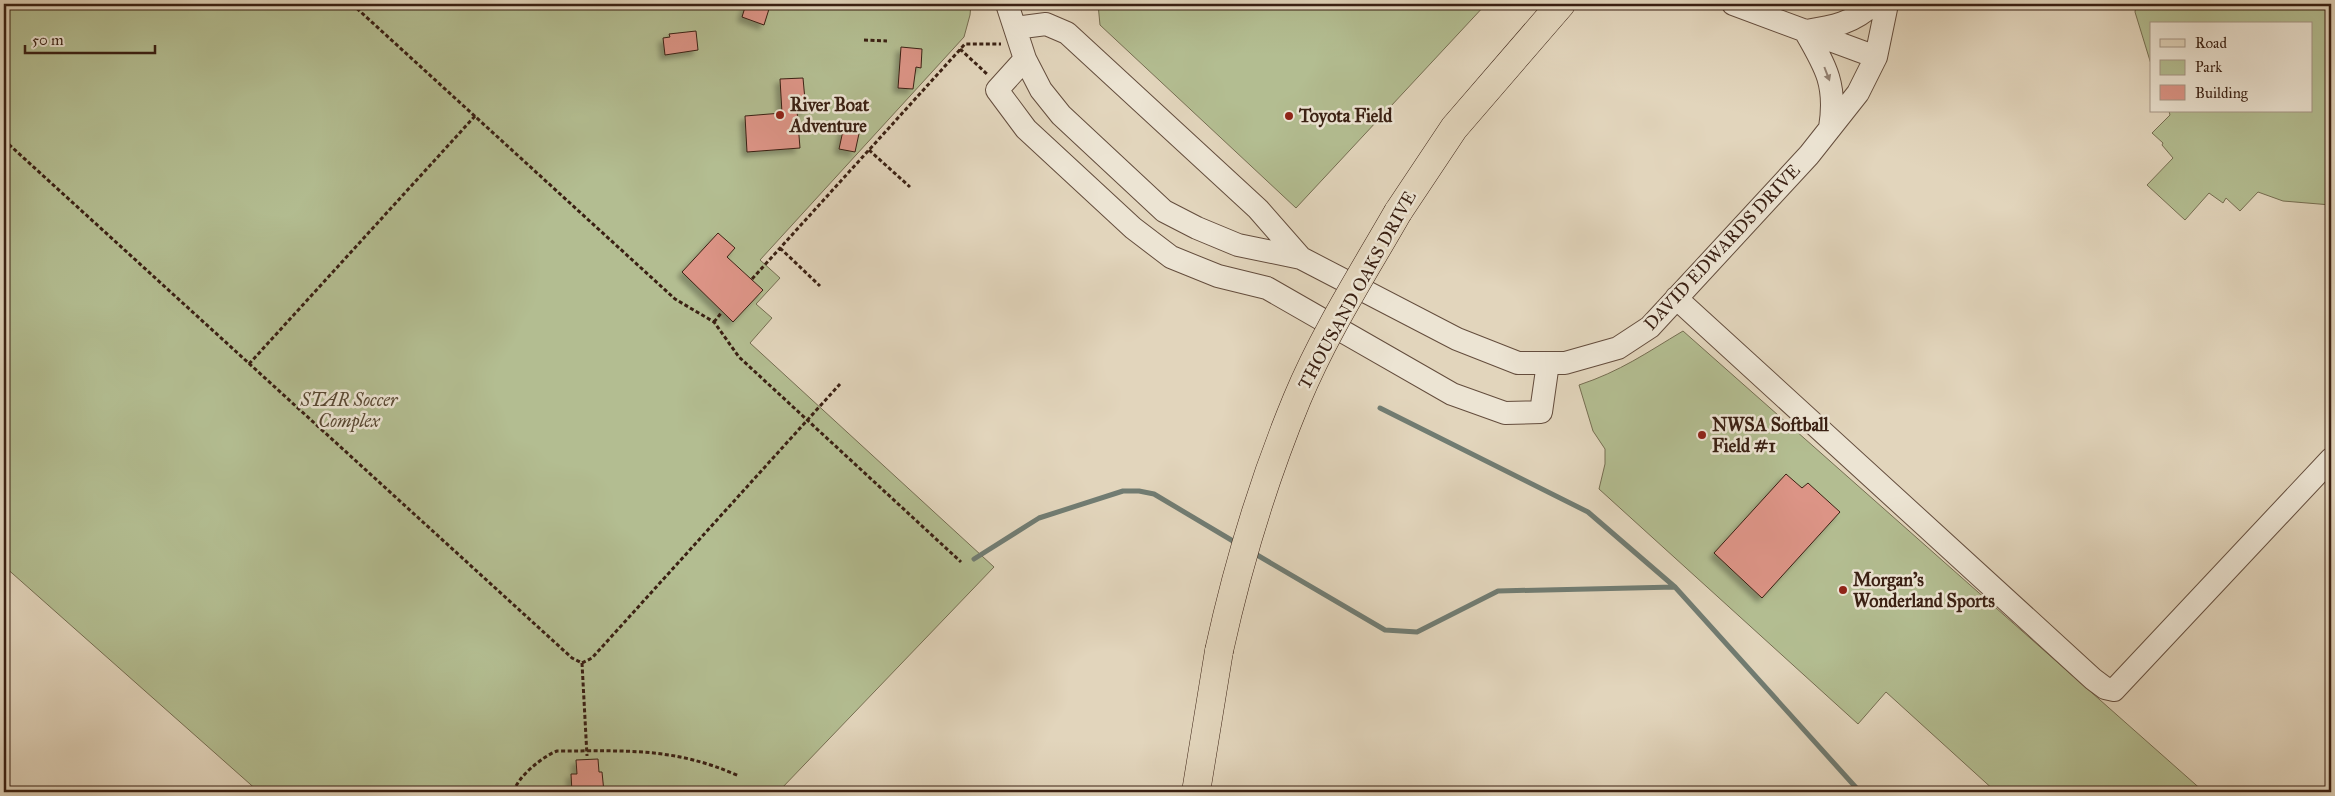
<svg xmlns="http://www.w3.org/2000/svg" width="2335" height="796" viewBox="0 0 2335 796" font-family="'IM FELL Great Primer',serif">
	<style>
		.park { fill: #b3bd91; stroke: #766e52 }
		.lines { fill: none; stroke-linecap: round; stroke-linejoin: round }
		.stream { stroke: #717c72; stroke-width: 5 }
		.building { fill: #dc9486; stroke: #3a2013; filter: url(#shadow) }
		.minor-casing { stroke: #644d3d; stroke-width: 24 }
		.major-casing { stroke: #3a2013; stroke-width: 29 }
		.path { stroke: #3a2013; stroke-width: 3; stroke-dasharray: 4 2.5; stroke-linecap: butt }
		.minor { stroke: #ece4d3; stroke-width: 22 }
		.major { stroke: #e2d5bc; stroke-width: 28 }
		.major-bridge-casing { stroke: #3a2013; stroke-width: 29; stroke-linecap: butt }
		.major-bridge { stroke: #e2d5bc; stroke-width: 28 }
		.oneway { fill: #938273 }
		.poi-dot { fill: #8f2418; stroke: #ece4d3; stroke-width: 2 }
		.labels { text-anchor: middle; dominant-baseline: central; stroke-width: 5; stroke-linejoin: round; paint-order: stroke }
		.poi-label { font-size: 18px; font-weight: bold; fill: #3a2013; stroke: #ece4d3; text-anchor: start }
		.street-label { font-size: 18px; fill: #3a2013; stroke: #ece4d3 }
		.park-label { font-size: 18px; font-style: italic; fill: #584732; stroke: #ece4d3 }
	</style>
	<defs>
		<filter id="shadow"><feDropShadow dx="-4.5" dy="4.5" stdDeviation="2.5" flood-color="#0004"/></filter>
	</defs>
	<rect width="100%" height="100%" fill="#e2d5bc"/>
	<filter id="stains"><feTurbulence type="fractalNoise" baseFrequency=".004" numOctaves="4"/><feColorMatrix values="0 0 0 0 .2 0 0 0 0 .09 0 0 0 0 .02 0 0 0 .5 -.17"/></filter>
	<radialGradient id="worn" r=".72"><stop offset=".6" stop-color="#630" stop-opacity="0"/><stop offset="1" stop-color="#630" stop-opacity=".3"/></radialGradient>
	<path class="park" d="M 4,4 L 971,4 L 970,15 L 964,37 L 760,260 L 780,278 L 756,304 L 772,318 L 750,343 L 994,567 L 781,789 L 770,792 L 259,792 L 4,566 Z
		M 1098,4 L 1486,4 L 1296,208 L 1100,25 Z
		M 2136,4 L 2331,4 L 2331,205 L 2283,201 L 2258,192 L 2240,211 L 2226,198 L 2223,203 L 2209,193 L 2185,220 L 2147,185 L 2173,158 L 2162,145 L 2163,143 L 2152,133 L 2170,115 L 2169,111 L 2311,111 L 2311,24 L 2151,24 L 2151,64 L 2135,12 Z
		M 1683,331 L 2204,792 L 1996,792 L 1886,692 L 1858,724 L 1599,489 L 1605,464 L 1605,449 L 1593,431 L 1579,385 C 1621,371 1646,353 1683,331 Z"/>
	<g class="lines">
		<path class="stream" d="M 1380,408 L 1588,512 L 1675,587 L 1860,792
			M 1252,552 L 1385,630 L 1417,632 L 1498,591 L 1675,587
			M 974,559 L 1039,518 L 1123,491 L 1139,491 L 1154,494 L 1238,544"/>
	</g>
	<path class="building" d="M 746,4 L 769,9 L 764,25 L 742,17 Z
		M 696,31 L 698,50 L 665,55 L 663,38 L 670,37 L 669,34 Z
		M 901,47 L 922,49 L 921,68 L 916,67 L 913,89 L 898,88 Z
		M 803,78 L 806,111 L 797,111 L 800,148 L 747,152 L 745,116 L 782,113 L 780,79 Z
		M 844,126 L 860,129 L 855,152 L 839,149 Z
		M 718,233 L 735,248 L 727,257 L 763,290 L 733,322 L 682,272 Z
		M 1786,474 L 1802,488 L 1808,483 L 1840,512 L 1762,598 L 1714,553 Z
		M 598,759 L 599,772 L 602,772 L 604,792 L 572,792 L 571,774 L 577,774 L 576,760 Z"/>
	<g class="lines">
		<defs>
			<path id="minor" d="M 1007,4 L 1025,59 L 1041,90 L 1061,115 L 1164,211 L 1197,228 L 1238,245 L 1301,258 L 1457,339 L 1518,363 L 1565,363 L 1618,348 L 1650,327 L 1809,155 L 1858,93 L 1876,57 L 1887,4
				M 1733,4 L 1876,57
				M 1015,28 L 1046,24 L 1067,33 L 1258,209 L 1301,258
				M 1805,31 C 1826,67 1837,85 1830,128
				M 1806,31 C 1832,27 1854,23 1873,4
				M 1025,59 L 997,90 L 1026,129 L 1133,228 L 1171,257 L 1218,276 L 1267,288 L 1452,394 L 1505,413 L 1541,412 L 1548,363
				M 1676,298 L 2093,679 L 2105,688 L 2114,690 L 2331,459"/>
			<path id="major" d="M 1398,212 L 1454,128 L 1561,4
				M 1196,792 L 1219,651"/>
		</defs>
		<use href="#minor" class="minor-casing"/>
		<use href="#major" class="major-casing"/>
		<path class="path" d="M 352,4 L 675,299 L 714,322 L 739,357 L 961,562
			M 864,40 L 887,41
			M 960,49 L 987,74
			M 4,140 L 572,658 L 582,663 L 592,658 L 840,384
			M 869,150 L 910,187
			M 780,248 L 820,286
			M 752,279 L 965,44 L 1001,44
			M 714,322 L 722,312
			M 249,364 L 475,116
			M 582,663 L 587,756
			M 514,792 C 516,778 543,756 557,751 C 626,751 674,747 739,776"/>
		<use href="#minor" class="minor"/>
		<use href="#major" class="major"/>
		<defs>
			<path id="major-bridge" d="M 1219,651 C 1238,564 1263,481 1297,399 C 1324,334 1363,273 1398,212"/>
		</defs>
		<use href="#major-bridge" class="major-bridge-casing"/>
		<use href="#major-bridge" class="major-bridge"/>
	</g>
	<defs><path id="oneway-solid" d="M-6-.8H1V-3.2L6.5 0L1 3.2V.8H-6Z" transform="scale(1.25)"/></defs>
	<use class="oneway" href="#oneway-solid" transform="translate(1827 74) rotate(69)"/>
	<g class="poi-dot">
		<circle cx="780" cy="115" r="5"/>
		<circle cx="1289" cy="116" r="5"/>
		<circle cx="1702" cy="435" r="5"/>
		<circle cx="1843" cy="590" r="5"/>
	</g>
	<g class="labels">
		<g class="poi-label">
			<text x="790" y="105">River Boat<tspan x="790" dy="21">Adventure</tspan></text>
			<text x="1299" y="116">Toyota Field</text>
			<text x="1712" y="425">NWSA Softball<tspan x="1712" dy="21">Field #1</tspan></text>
			<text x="1853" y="580">Morgan’s<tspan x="1853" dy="21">Wonderland Sports</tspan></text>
		</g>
		<g class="street-label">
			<text transform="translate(1722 247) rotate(-47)">DAVID EDWARDS DRIVE</text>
			<text transform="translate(1357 290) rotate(-61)">THOUSAND OAKS DRIVE</text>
		</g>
		<g class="park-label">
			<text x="349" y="400">STAR Soccer<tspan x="349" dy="21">Complex</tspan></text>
		</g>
	</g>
	<rect width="2335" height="796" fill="none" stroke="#e2d5bc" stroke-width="20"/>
	<rect x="5" y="5" width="2325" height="786" fill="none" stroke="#3a2013" stroke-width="2.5"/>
	<rect x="10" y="10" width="2315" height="776" fill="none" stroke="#3a2013"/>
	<rect x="2150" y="22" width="162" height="90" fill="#ece4d3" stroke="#a59686"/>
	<rect x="2160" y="39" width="25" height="8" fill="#e2d5bc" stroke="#a59686"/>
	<text x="2195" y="48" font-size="15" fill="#3a2013">Road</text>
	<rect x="2160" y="60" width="25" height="15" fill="#b3bd91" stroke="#a59686"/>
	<text x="2195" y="72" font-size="15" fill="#3a2013">Park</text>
	<rect x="2160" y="85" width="25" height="15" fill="#dc9486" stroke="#a59686"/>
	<text x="2195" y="98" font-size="15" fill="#3a2013">Building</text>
	<path d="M25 45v8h130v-8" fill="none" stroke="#3a2013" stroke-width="2.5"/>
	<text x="32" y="45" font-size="15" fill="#3a2013" stroke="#ece4d3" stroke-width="4" paint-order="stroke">50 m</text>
	<rect width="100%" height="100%" filter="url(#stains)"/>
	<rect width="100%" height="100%" fill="url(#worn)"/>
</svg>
